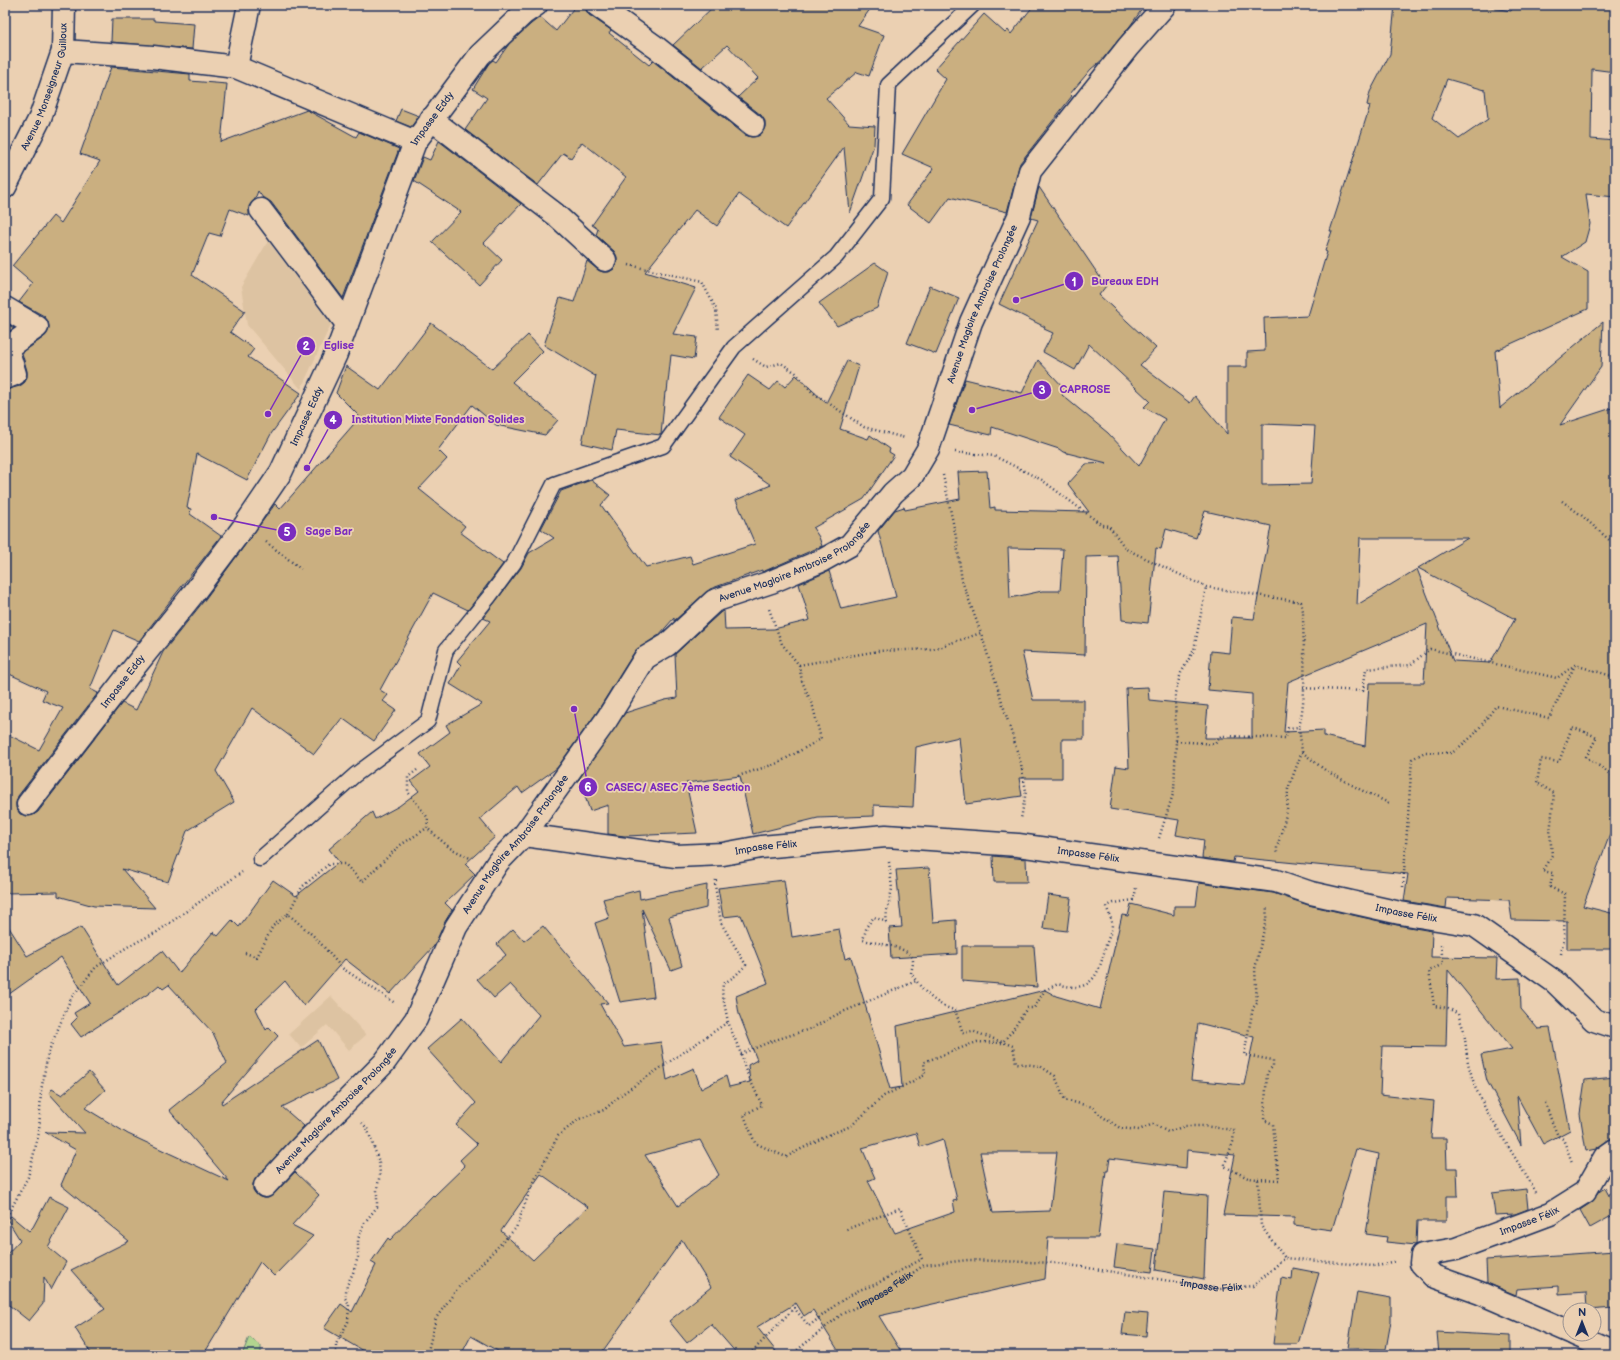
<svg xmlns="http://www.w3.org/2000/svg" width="1620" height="1360" viewBox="0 0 1620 1360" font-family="'Balsamiq Sans',sans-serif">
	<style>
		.built { fill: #ddc3a2 }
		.green { fill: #b2d58f; stroke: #668276 }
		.building { fill: #caaf80; stroke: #1b2f5e; fill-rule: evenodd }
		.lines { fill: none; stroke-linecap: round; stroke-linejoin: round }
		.service-casing { stroke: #1b2f5e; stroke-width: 17 }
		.minor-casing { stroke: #1b2f5e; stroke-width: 25 }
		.tertiary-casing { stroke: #1b2f5e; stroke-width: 25 }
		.path { stroke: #1b2f5e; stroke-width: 2.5; stroke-dasharray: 1 3; stroke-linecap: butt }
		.service { stroke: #ebd0b2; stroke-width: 14 }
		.minor { stroke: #ebd0b2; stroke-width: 22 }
		.tertiary { stroke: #ebd0b2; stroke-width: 22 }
		.labels { text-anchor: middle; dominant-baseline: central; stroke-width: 3.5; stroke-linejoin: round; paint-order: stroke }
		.street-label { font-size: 10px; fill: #1b2f5e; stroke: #ebd0b2 }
		.leader { fill: none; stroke: #7b2cbf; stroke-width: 1.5 }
		.callout-dot { fill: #7b2cbf; stroke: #ebd0b2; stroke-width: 1.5 }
		.mark-label { font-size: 12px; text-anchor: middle; font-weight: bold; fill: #fff }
		.callout-label { font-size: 11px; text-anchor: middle; font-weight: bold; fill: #7b2cbf; stroke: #ebd0b2; stroke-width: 3.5; stroke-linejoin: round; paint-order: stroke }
	</style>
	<rect width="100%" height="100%" fill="#ebd0b2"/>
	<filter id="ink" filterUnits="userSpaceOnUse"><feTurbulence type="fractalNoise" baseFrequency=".025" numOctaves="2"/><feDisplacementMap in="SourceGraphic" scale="8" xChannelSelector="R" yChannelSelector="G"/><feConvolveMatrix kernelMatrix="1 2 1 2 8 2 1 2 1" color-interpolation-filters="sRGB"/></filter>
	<g filter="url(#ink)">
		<path class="built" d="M 268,241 L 331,324 L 301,389 L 247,325 L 241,287 Z
			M 331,996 L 366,1035 L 349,1050 L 327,1025 L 301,1048 L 289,1034 Z"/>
		<path class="green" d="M 249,1337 L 261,1346 L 261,1355 L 242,1355 Z"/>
		<path class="building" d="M 576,5 L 585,5 L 586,10 L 589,15 L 611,30 L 609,33 L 649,65 L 653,61 L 745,135 L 751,137 L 758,136 L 762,133 L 765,127 L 765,121 L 761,115 L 738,97 L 758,78 L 727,45 L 702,68 L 673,45 L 715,5 L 873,5 L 858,26 L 884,35 L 869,76 L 857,72 L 826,98 L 849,124 L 875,126 L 874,145 L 850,213 L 844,147 L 786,228 L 739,194 L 717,226 L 695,210 L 645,272 L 696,288 L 673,334 L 697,337 L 694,359 L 671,355 L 667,392 L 665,392 L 661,435 L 616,430 L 612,450 L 582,443 L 596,375 L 595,376 L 544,345 L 560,298 L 574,302 L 587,261 L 597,269 L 603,272 L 609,272 L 614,269 L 617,263 L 617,257 L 614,251 L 596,235 L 598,229 L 592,225 L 626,177 L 582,142 L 571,158 L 563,153 L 538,185 L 465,130 L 487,98 L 473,89 L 489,63 L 493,60 L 496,62 L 509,44 L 531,24 L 540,17 L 556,31 Z
			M 618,5 L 632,5 L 627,11 Z
			M 1034,5 L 1145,5 L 1130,26 L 1102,60 L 1091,69 L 1070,94 L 1072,96 L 1020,163 L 1007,212 L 950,197 L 931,223 L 907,205 L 934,168 L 902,154 L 946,79 L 935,69 L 984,14 L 1005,33 L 1008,30 L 1011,34 Z
			M 1395,5 L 1476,5 L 1511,11 L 1513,5 L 1615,5 L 1615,72 L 1592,69 L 1591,139 L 1615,141 L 1615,197 L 1586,194 L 1590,224 L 1585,242 L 1562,257 L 1588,272 L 1588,309 L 1495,351 L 1500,408 L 1603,322 L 1601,367 L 1560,425 L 1615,407 L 1615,821 L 1583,906 L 1615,914 L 1615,949 L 1567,949 L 1567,921 L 1512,920 L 1509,900 L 1447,898 L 1446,908 L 1404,901 L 1408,874 L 1234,857 L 1233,862 L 1202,858 L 1204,840 L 1176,835 L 1179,820 L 1110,809 L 1116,766 L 1129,768 L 1126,688 L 1148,687 L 1149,700 L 1208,706 L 1205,738 L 1252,738 L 1252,694 L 1208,690 L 1211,651 L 1229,653 L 1232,617 L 1254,619 L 1271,526 L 1205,511 L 1196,538 L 1166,529 L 1161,549 L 1156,548 L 1148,623 L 1122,620 L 1118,556 L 1086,557 L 1085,655 L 1022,652 L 1033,700 L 1084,700 L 1084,739 L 1062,739 L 1062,778 L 1019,778 L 1022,796 L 966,804 L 959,737 L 916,747 L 913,807 L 874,805 L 874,816 L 818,818 L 753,834 L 740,776 L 686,783 L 697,833 L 625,836 L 608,834 L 608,805 L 590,811 L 579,779 L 625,713 L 665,700 L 677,698 L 675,654 L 721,612 L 724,611 L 725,630 L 774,629 L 810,620 L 799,584 L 829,571 L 841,609 L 896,597 L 878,531 L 895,510 L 904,507 L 905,510 L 960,499 L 958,472 L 987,471 L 990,508 L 995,507 L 995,510 L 1089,512 L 1068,484 L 1086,464 L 1107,463 L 1063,452 L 1059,449 L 992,427 L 991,435 L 949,425 L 965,379 L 1022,393 L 1038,360 L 1065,389 L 1062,395 L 1108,433 L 1139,466 L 1165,419 L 1144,407 L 1150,401 L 1089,344 L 1075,370 L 1043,352 L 1053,333 L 1044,329 L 1045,327 L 999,304 L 1038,220 L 1031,218 L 1039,187 L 1106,286 L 1099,295 L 1156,348 L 1140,365 L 1190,403 L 1195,396 L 1227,434 L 1227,367 L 1247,367 L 1247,352 L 1265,351 L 1264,318 L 1308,316 L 1327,252 L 1325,251 L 1332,231 L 1330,231 L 1370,106 L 1367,105 L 1370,92 L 1390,54 ZM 1447,79 L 1485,90 L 1488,119 L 1459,139 L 1432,118 ZM 1262,424 L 1315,426 L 1311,484 L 1262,485 ZM 1360,538 L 1468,538 L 1418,568 L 1515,619 L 1490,663 L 1453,661 L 1417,569 L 1357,605 ZM 1008,548 L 1063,549 L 1060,591 L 1042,591 L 1010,598 ZM 1427,624 L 1424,683 L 1369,683 L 1365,746 L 1324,736 L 1324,730 L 1284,732 L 1288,682 Z
			M 112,19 L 154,19 L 154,21 L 194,24 L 192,49 L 111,42 Z
			M 111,67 L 190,74 L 190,81 L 227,84 L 221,142 L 307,110 L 356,137 L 359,132 L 399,149 L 343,298 L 271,202 L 263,198 L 258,191 L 255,199 L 249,206 L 249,216 L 230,209 L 220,236 L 209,233 L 192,275 L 245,311 L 230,332 L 254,349 L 248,357 L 301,393 L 271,434 L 247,480 L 197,454 L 187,508 L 191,509 L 190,514 L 221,536 L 139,641 L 114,630 L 90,689 L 98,693 L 18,796 L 16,803 L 16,808 L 20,814 L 27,816 L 33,815 L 38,812 L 122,703 L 136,710 L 163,652 L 203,602 L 270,511 L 275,504 L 280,509 L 360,417 L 336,393 L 346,366 L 380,390 L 431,323 L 492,369 L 528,335 L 543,351 L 512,382 L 558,420 L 545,435 L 496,425 L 472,405 L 438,450 L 447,459 L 419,489 L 465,526 L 460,532 L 503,564 L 468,610 L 433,593 L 380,690 L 388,695 L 383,701 L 396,710 L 374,741 L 342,718 L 314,754 L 252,708 L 216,771 L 234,802 L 187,831 L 168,882 L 122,869 L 155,908 L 94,906 L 58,896 L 58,892 L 5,893 L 5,733 L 39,750 L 63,708 L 42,700 L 46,691 L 5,672 L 5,390 L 20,386 L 25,382 L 27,377 L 27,371 L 22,353 L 44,337 L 48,332 L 49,327 L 48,321 L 44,316 L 19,302 L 33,284 L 12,266 L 53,216 L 61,223 L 100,161 L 80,154 Z
			M 401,109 L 419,116 L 411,127 L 396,121 Z
			M 439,141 L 521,204 L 484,243 L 502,260 L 479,285 L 432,242 L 461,212 L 414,181 L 423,157 L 430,160 Z
			M 875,263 L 888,272 L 877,308 L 837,326 L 819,303 Z
			M 930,286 L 959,298 L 936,354 L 907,343 Z
			M 5,323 L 14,328 L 5,334 Z
			M 847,361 L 859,366 L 840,429 L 868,439 L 870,435 L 890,449 L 889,452 L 894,455 L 864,499 L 813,528 L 819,537 L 822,546 L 767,570 L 762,572 L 762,570 L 710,589 L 674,621 L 674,618 L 659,635 L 635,651 L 597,712 L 557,768 L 522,793 L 518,787 L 480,819 L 495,837 L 465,864 L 475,874 L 445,903 L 452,910 L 445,922 L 434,946 L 390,994 L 345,959 L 304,1006 L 285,981 L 256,1009 L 266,1030 L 269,1027 L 278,1036 L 221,1102 L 222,1104 L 318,1040 L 337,1080 L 282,1107 L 304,1126 L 256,1178 L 253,1184 L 253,1190 L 257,1195 L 263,1198 L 268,1198 L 274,1194 L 295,1172 L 319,1195 L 292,1225 L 313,1236 L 274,1276 L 260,1262 L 207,1349 L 201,1355 L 92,1355 L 75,1328 L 105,1309 L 71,1270 L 129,1241 L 61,1185 L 76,1150 L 45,1132 L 85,1133 L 49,1093 L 52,1089 L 62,1095 L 89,1072 L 105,1090 L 85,1108 L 128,1134 L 229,1181 L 169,1110 L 227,1063 L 213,1033 L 169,985 L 170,984 L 163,989 L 159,985 L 148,994 L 81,1037 L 71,1024 L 77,1018 L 74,1013 L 90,1003 L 61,957 L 5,997 L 5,921 L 27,956 L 81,927 L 118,985 L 162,951 L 179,973 L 213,932 L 218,936 L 232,920 L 239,927 L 273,880 L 296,896 L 339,862 L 329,849 L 372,812 L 375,819 L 399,806 L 419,791 L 411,781 L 430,767 L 420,754 L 450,732 L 446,725 L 482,704 L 450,684 L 461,665 L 457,661 L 490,621 L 483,618 L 521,568 L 529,553 L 554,538 L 541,529 L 561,491 L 591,480 L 610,495 L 601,505 L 646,567 L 690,556 L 693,564 L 755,544 L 736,500 L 771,485 L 730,457 L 745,435 L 719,417 L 748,375 L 770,390 L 778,381 L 785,387 L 796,375 L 826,403 Z
			M 993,856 L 1026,859 L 1027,882 L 994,882 Z
			M 929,868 L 933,922 L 956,920 L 957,954 L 891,958 L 889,928 L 902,927 L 896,870 Z
			M 784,880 L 792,937 L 839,929 L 845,959 L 851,957 L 890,1089 L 902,1087 L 897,1026 L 1045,990 L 1056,996 L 1100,1009 L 1122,915 L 1128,916 L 1131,904 L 1174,915 L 1174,906 L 1196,906 L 1199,883 L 1273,893 L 1308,905 L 1397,925 L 1432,931 L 1431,957 L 1497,958 L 1496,979 L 1520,978 L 1521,1009 L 1538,1029 L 1550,1028 L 1570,1130 L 1543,1144 L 1517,1096 L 1521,1145 L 1487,1081 L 1481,1055 L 1512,1049 L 1448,970 L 1446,1047 L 1382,1046 L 1380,1095 L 1434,1101 L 1431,1138 L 1446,1138 L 1447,1168 L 1457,1168 L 1458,1196 L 1446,1196 L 1446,1221 L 1417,1221 L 1416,1245 L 1386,1242 L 1387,1237 L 1366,1234 L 1379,1154 L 1356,1149 L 1332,1230 L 1294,1225 L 1294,1217 L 1223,1215 L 1235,1155 L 1187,1150 L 1186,1168 L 1110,1158 L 1108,1171 L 1106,1171 L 1098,1238 L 1048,1238 L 1045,1279 L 879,1316 L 903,1355 L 841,1355 L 813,1310 L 804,1316 L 796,1303 L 757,1327 L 779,1355 L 738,1355 L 711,1324 L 687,1343 L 669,1321 L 711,1287 L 682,1240 L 600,1355 L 505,1355 L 471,1336 L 461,1355 L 370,1355 L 324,1328 L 341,1304 L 352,1312 L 376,1265 L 371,1262 L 388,1238 L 390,1240 L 433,1195 L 434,1196 L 465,1166 L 460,1160 L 477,1144 L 456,1125 L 476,1103 L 427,1049 L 462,1018 L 501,1062 L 539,1015 L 510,984 L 494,998 L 477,979 L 506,955 L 497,944 L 513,929 L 524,941 L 543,926 L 608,1003 L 600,1004 L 624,1047 L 661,1042 L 667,1080 L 694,1068 L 701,1089 L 726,1076 L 729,1087 L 750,1082 L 748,1065 L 757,1060 L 739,1014 L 736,996 L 768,983 L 741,915 L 723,917 L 718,888 ZM 1198,1023 L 1254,1037 L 1244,1085 L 1191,1080 ZM 916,1133 L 920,1147 L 943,1139 L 957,1200 L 953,1201 L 955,1212 L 895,1233 L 868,1181 L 875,1178 L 862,1148 ZM 700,1140 L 719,1175 L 678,1206 L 645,1155 ZM 980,1152 L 1057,1152 L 1050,1211 L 993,1213 ZM 541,1174 L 588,1207 L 533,1260 L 501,1231 Z
			M 707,885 L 706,908 L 669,917 L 682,966 L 671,970 L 642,909 L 654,997 L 620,1002 L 595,923 L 609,918 L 603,899 L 639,890 L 640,899 Z
			M 1048,895 L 1071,898 L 1067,931 L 1043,928 Z
			M 962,946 L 1034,946 L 1037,987 L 962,981 Z
			M 1615,1077 L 1615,1138 L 1608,1140 L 1596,1149 L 1586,1151 L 1580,1114 L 1585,1080 Z
			M 1605,1188 L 1615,1207 L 1615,1214 L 1590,1228 L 1580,1210 L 1592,1202 L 1600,1191 Z
			M 1526,1189 L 1528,1209 L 1515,1214 L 1495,1215 L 1492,1193 Z
			M 1164,1192 L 1207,1196 L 1204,1279 L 1156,1270 Z
			M 49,1197 L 69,1207 L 48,1247 L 66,1262 L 51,1290 L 44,1277 L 43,1304 L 29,1321 L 5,1302 L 5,1256 L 20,1240 L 7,1219 L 11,1216 L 29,1231 L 33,1227 Z
			M 1117,1244 L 1155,1249 L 1152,1272 L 1114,1267 Z
			M 1615,1251 L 1615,1308 L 1587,1310 L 1586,1292 L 1559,1294 L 1559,1286 L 1517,1289 L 1516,1295 L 1487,1283 L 1486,1260 Z
			M 1293,1268 L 1319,1273 L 1298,1344 L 1273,1344 L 1281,1278 L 1292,1280 Z
			M 1357,1292 L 1391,1298 L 1391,1321 L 1386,1349 L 1348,1348 Z
			M 1125,1312 L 1148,1314 L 1146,1336 L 1122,1334 Z
			M 1437,1332 L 1510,1336 L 1510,1355 L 1439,1355 Z"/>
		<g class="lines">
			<defs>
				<path id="service" d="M 260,859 L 355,775 L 428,721 L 446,650 L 489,597 L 514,563 L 554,484 L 663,446 L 734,347 L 836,257 L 882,198 L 888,85 L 973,5"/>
				<g id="minor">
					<path d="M 597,5 L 657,48 L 753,125"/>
					<path d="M 63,51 L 153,57 L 236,67 L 415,142"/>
					<path d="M 236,67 L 249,5"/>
					<path d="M 431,119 L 555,214 L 605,260"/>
					<path d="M 261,210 L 347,324"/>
					<path d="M 5,308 L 37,327 L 7,348 L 15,374 L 5,378"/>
					<path id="s2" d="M 28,804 L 136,665 L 193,594 L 245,525 L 281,472 L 336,354 L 415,142 L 480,55 L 523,14 L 536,5"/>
					<path id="s3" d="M 524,835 L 676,856 L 723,854 L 761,847 L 886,836 L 1018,845 L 1276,881 L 1311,893 L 1400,913 L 1474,925 L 1555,982 L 1594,1020 L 1615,1027"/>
					<path id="s4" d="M 1570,1332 L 1480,1293 L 1433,1276 L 1421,1263 L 1422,1255 L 1456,1249 L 1550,1214 L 1585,1192 L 1605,1157 L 1615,1150"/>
					<path d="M 1574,1334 L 1615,1352"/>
				</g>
				<g id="tertiary">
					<path id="s5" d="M 5,187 L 40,118 L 63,51 L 64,5"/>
					<path id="s6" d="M 265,1186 L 298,1150 L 384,1063 L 416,1019 L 456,927 L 498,862 L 524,835 L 607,719 L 645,658 L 667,645 L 714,601 L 771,582 L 823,560 L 850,545 L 893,493 L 912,476 L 928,449 L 971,322 L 1019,216 L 1030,171 L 1128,47 L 1165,5"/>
				</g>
			</defs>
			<use href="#service" class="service-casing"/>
			<use href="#minor" class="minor-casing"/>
			<use href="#tertiary" class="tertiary-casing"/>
			<g class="path">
				<path d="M 629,265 L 702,282 L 716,309 L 718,331"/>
				<path d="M 1614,316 L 1615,320"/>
				<path d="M 753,359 L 766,367 L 781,363 L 796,373 L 812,392 L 864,427 L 905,438"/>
				<path d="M 955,452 L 994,456 L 1042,480 L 1102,525 L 1109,526 L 1126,549 L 1206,587 L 1301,602 L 1303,611 C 1303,649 1308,690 1299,727"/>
				<path d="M 943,475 L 956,537 L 962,581 L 981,633"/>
				<path d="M 1562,501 L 1581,515 L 1615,545"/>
				<path d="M 266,542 L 301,569"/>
				<path d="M 799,665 L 878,651 L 933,649 L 981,633 L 1021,764 L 1026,791 L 1021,819"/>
				<path d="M 1303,688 L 1363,691 L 1366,669 L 1410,665 L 1430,649 L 1557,678 L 1575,665 L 1615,677"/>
				<path d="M 1176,741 L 1215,744 L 1221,736 L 1286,738 L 1288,728 L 1299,727 L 1302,752 L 1288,789 L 1287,811 L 1277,848 L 1277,854"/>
				<path d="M 1302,752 L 1325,770 L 1361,790 L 1391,804"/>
				<path d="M 417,770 L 408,777 L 408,792 L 428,818 L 427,828 L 450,848 L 470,858"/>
				<path d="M 738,776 L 778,763 L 821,739 L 813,707 L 802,681 L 799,665 L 782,644 L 769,609"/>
				<path d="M 1159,838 L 1174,791 L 1176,741 L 1175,693 L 1181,673 L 1194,650 L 1206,587"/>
				<path d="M 889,862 L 892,889 L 887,911 L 886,922 L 874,917 L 867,926 L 863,940 C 875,943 902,946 911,955 C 915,961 912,967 911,973 C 921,989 936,1006 955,1010 L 963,1033 L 972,1031 L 1013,1046 L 1016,1063 L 1040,1066 L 1055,1076 L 1065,1100 L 1093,1107 L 1100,1115 L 1120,1128 L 1139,1130 L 1153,1124 L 1168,1132 L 1185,1126 L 1203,1126 L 1234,1130 L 1233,1142 L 1224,1166 L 1248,1178 L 1258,1179 L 1261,1226 L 1285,1258"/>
				<path d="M 716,880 L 715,885 L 721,923 L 746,965 L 735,976 L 723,984 L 722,992 L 728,1022 L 741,1054 L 745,1069 L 762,1105 L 744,1115 L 755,1143 L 786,1157 L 826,1136 L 851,1126 L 884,1096 L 925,1075 L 924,1062 L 977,1042 L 1002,1043 L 1012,1031 L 1027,1008 L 1034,1008 L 1045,990 L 1058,984 C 1092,995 1099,974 1106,945 C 1108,939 1112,930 1112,924 C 1112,918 1107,912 1107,906 L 1114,903 L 1134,900 L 1136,888"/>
				<path d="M 1403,887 L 1412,759 L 1425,752 L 1452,753 L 1474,735 L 1496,706 L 1549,718 L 1575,665"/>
				<path d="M 288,914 L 302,887 L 329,864 L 345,864 L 362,882 L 399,846 L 427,828"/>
				<path d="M 1441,945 L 1443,964 L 1429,971 L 1434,1006 L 1448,1008 L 1458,1014 L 1464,1031 L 1468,1063 L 1475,1087 L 1486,1110 L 1536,1192"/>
				<path d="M 245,953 L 257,957 L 273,926 L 288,914 L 316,938 L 342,968 L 395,1003"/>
				<path d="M 1561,954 L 1564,938 L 1565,894 L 1550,887 L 1553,873 L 1542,871 L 1552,855 L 1550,834 L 1554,793 L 1537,783 L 1541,759 L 1559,762 L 1572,727 L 1597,737 L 1586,757 L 1615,777"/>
				<path d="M 741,1054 L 772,1041 L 810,1029 L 838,1014 L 916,981"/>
				<path d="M 1545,1103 L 1552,1122 L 1558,1136 L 1563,1139 L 1572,1162"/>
				<path d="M 1258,1179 L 1279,1180 L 1273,1124 L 1264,1120 L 1267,1073 L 1273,1066 L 1273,1060 L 1244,1055 L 1253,1008 L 1257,1003 L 1255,969 L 1266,920 L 1267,906"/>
				<path d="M 5,1220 L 28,1177 L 39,1133 L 41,1091 L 48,1053 L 71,998 L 96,967 L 129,946 L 157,932 L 242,872"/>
				<path d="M 336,1355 L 336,1344 L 348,1322 L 349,1304 L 345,1298 L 347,1285 L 353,1273 L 358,1257 L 358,1239 L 365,1222 L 377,1207 L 377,1189 L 380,1174 L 379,1162 L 367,1128 L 362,1123"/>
				<path d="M 427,1355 L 436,1318 L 457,1289 L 516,1228 L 532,1185 L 558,1136 L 579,1119 L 604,1110 L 622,1094 L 728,1022"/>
				<path d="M 745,1355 L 753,1351 L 794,1308 L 809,1326 L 838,1303 L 859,1290 L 874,1285 L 922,1259 L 900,1208 L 845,1230"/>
				<path id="s1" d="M 791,1355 L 842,1314 L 883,1294 L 924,1265 L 968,1260 L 1057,1263 L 1220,1289 L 1253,1286 L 1285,1258 L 1373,1266 L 1396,1261"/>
			</g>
			<use href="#service" class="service"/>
			<use href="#minor" class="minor"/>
			<use href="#tertiary" class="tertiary"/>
		</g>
	</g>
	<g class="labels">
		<g class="street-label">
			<text stroke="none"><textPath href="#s5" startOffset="109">Avenue Monseigneur Guilloux</textPath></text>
			<text stroke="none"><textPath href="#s2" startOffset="803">Impasse Eddy</textPath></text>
			<text stroke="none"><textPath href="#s6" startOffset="1172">Avenue Magloire Ambroise Prolongée</textPath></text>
			<text stroke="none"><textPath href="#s2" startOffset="479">Impasse Eddy</textPath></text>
			<text stroke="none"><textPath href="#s6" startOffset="836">Avenue Magloire Ambroise Prolongée</textPath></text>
			<text stroke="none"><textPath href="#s2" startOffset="155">Impasse Eddy</textPath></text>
			<text stroke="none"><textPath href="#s6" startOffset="428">Avenue Magloire Ambroise Prolongée</textPath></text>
			<text stroke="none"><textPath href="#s3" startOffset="244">Impasse Félix</textPath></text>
			<text stroke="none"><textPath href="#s3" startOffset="568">Impasse Félix</textPath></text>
			<text stroke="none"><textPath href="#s3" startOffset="892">Impasse Félix</textPath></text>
			<text stroke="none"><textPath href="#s6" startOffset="104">Avenue Magloire Ambroise Prolongée</textPath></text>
			<text stroke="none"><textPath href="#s4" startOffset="287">Impasse Félix</textPath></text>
			<text stroke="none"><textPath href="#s1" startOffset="451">Impasse Félix</textPath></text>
			<text stroke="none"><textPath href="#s1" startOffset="115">Impasse Félix</textPath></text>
		</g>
	</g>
	<path class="leader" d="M1016 300L1074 281M268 414L306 346M972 410L1042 390M307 468L333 420M214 517L287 532M574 709L588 787"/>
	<g class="callout-dot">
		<circle cx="1016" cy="300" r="4"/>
		<circle cx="268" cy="414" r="4"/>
		<circle cx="972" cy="410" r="4"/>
		<circle cx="307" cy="468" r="4"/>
		<circle cx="214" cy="517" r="4"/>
		<circle cx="574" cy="709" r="4"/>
		<circle cx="1074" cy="281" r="10"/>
		<circle cx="306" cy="346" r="10"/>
		<circle cx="1042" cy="390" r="10"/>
		<circle cx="333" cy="420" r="10"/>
		<circle cx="287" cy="532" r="10"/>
		<circle cx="588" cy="787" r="10"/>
	</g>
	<g class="mark-label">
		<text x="1074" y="286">1</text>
		<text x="306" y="350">2</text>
		<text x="1042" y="394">3</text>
		<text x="333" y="424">4</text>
		<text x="287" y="536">5</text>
		<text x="588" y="791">6</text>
	</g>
	<g class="callout-label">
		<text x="1125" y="285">Bureaux EDH</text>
		<text x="339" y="349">Eglise</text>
		<text x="1085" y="393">CAPROSE</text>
		<text x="438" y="423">Institution Mixte Fondation Solides</text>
		<text x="329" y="535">Sage Bar</text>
		<text x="678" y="791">CASEC/ ASEC 7ème Section</text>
	</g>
	<rect width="1620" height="1360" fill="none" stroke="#ebd0b2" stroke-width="20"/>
	<rect x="10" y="10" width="1600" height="1340" fill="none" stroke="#1b2f5e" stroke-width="1.5" filter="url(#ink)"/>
	<g transform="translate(1582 1322)"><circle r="19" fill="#ebd0b2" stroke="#989090"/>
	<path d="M0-3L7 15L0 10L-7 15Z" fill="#1b2f5e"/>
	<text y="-6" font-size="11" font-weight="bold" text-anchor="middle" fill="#1b2f5e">N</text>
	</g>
</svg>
